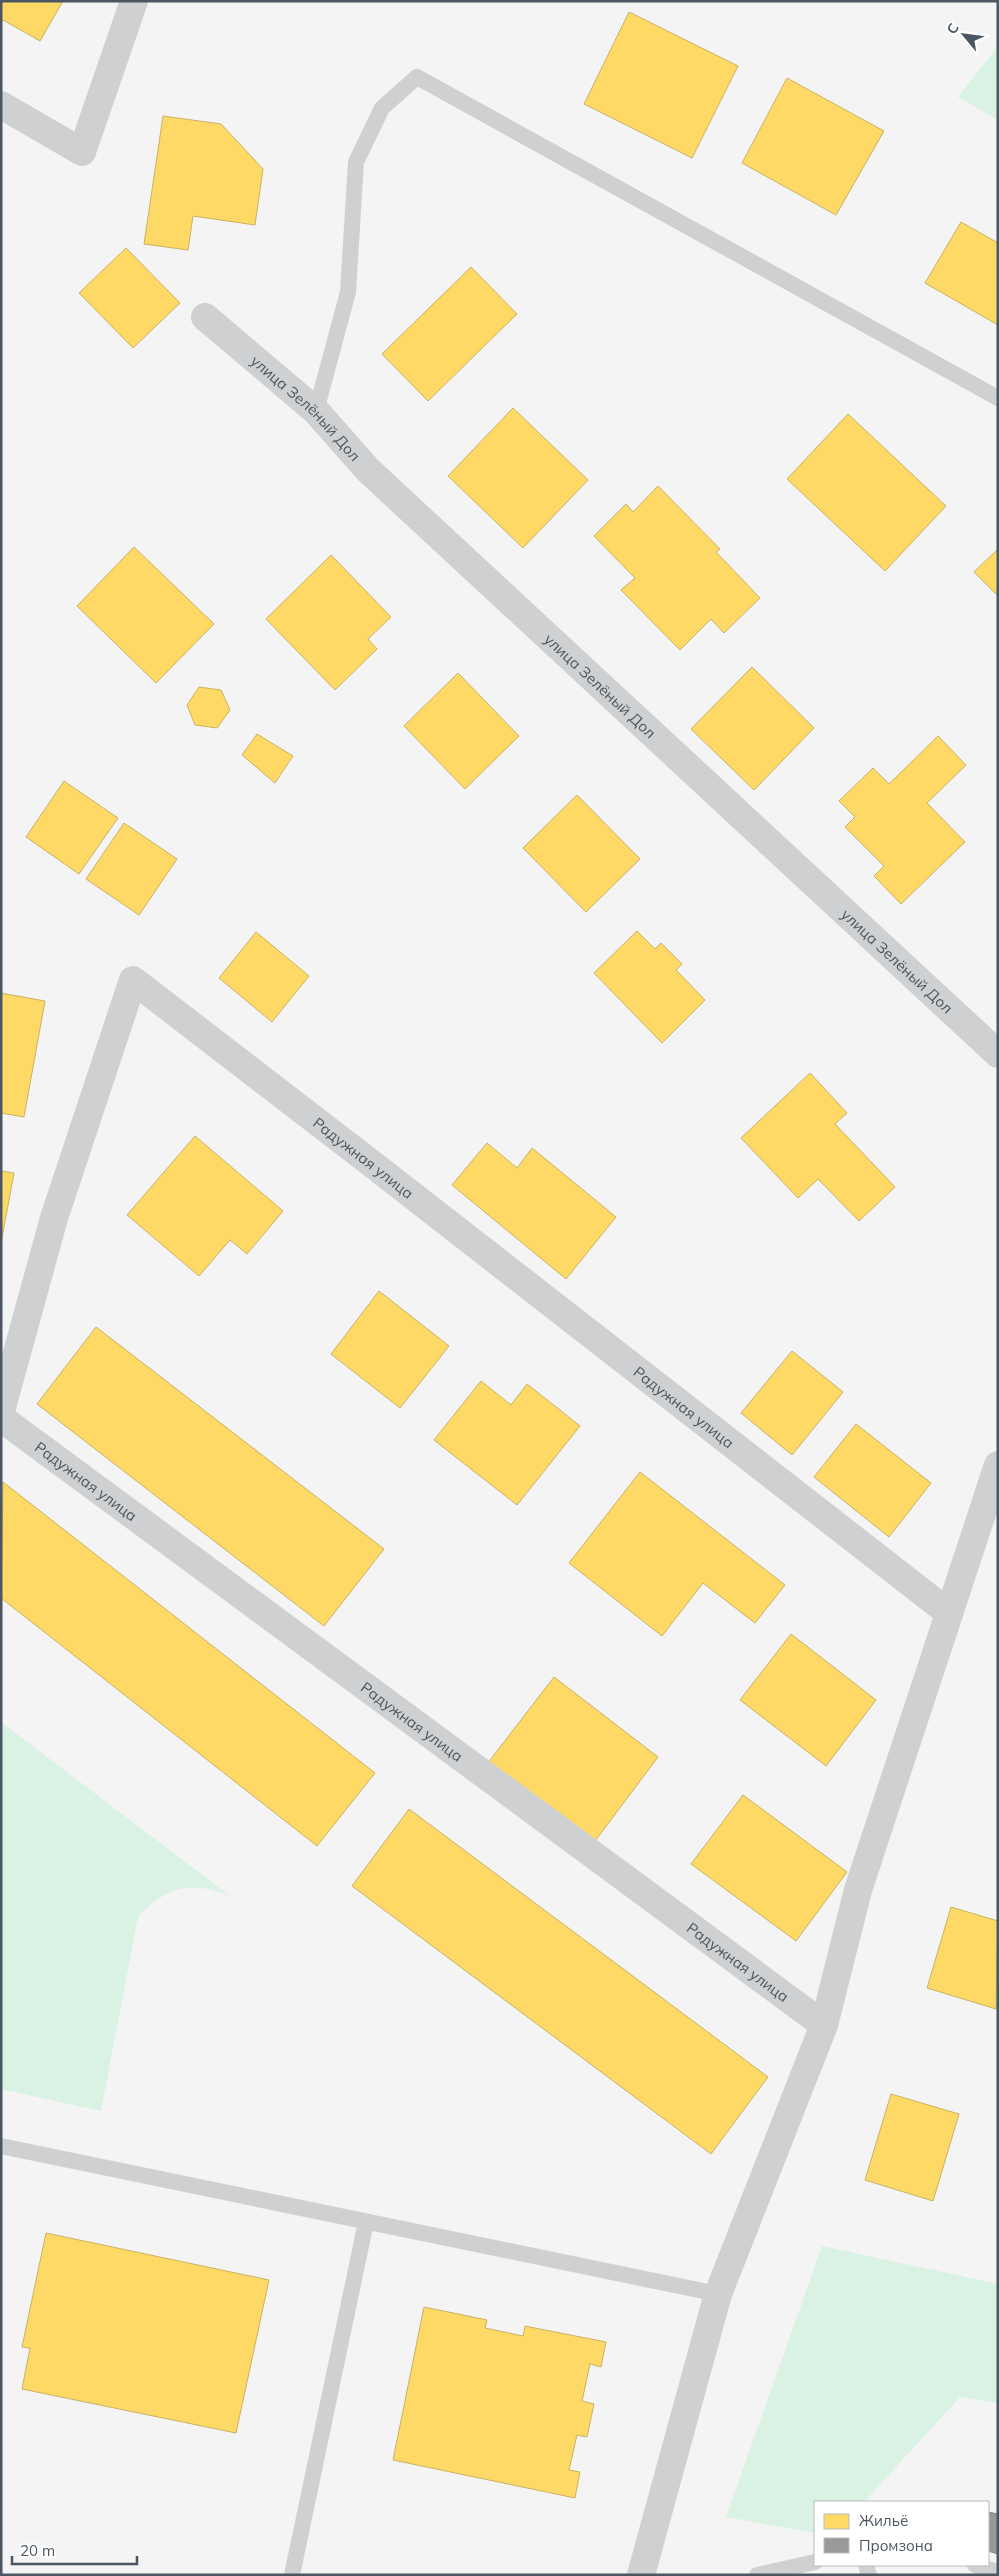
<svg xmlns="http://www.w3.org/2000/svg" width="999" height="2576" viewBox="0 0 999 2576" font-family="Mulish,sans-serif">
	<style>
		.green { fill: #d9f2e3 }
		.homes { fill: #ffd966; stroke: #c9b264 }
		.industry { fill: #999; stroke: #818588 }
		.lines { fill: none; stroke-linecap: round; stroke-linejoin: round }
		.lane { stroke: #ced0d2; stroke-width: 16 }
		.street { stroke: #ced0d2; stroke-width: 28 }
		.labels { text-anchor: middle; dominant-baseline: central; stroke-width: 5; stroke-linejoin: round; paint-order: stroke }
		.street-label { font-size: 15px; fill: #4a5661; stroke: #fff }
	</style>
	<rect width="100%" height="100%" fill="#f4f4f4"/>
	<path class="green" d="M 998,46 L 998,120 L 958,97 Z
		M 1,1722 L 230,1896 C 192,1880 166,1886 138,1917 L 101,2111 L 1,2089 Z
		M 822,2246 L 998,2284 L 998,2403 L 960,2397 L 864,2502 L 815,2502 L 815,2533 L 726,2517 Z"/>
	<path class="homes" d="M 1,1 L 63,1 L 40,41 L 3,20 L 1,22 Z
		M 629,12 L 738,66 L 692,158 L 584,104 Z
		M 787,78 L 884,131 L 836,215 L 742,163 Z
		M 163,116 L 221,124 L 263,169 L 255,225 L 193,216 L 188,250 L 144,244 Z
		M 961,222 L 998,243 L 998,325 L 925,283 Z
		M 126,248 L 180,303 L 133,348 L 79,293 Z
		M 471,267 L 517,314 L 428,401 L 382,354 Z
		M 513,408 L 588,480 L 523,548 L 448,476 Z
		M 848,414 L 946,506 L 885,571 L 787,479 Z
		M 658,486 L 720,549 L 716,552 L 760,598 L 724,633 L 711,619 L 680,650 L 621,590 L 635,578 L 594,536 L 626,504 L 633,512 Z
		M 134,547 L 214,624 L 156,683 L 77,606 Z
		M 998,549 L 998,596 L 974,572 Z
		M 331,555 L 391,617 L 368,639 L 377,649 L 335,690 L 266,619 Z
		M 752,667 L 814,728 L 754,790 L 691,729 Z
		M 458,673 L 519,736 L 465,789 L 404,726 Z
		M 199,687 L 221,690 L 230,710 L 217,728 L 195,725 L 187,705 Z
		M 257,734 L 293,756 L 275,783 L 242,755 Z
		M 938,736 L 966,765 L 927,803 L 965,842 L 901,904 L 874,876 L 884,866 L 845,827 L 855,817 L 839,801 L 873,768 L 889,784 Z
		M 64,781 L 118,818 L 79,874 L 26,837 Z
		M 577,795 L 640,859 L 586,912 L 523,848 Z
		M 124,823 L 177,859 L 139,915 L 86,879 Z
		M 637,931 L 655,949 L 661,943 L 682,964 L 676,970 L 705,1000 L 662,1043 L 594,973 Z
		M 256,932 L 309,976 L 272,1022 L 219,978 Z
		M 1,993 L 45,1001 L 24,1117 L 1,1113 Z
		M 810,1073 L 847,1113 L 835,1124 L 895,1187 L 859,1221 L 818,1179 L 798,1198 L 741,1138 Z
		M 195,1136 L 283,1211 L 247,1254 L 230,1240 L 199,1276 L 127,1215 Z
		M 487,1143 L 517,1168 L 532,1148 L 616,1217 L 566,1279 L 452,1185 Z
		M 1,1171 L 14,1173 L 1,1243 Z
		M 379,1291 L 449,1346 L 400,1408 L 331,1354 Z
		M 96,1327 L 384,1549 L 324,1626 L 37,1404 Z
		M 792,1351 L 843,1392 L 792,1455 L 741,1413 Z
		M 481,1381 L 511,1405 L 527,1384 L 580,1426 L 517,1505 L 434,1440 Z
		M 856,1424 L 931,1483 L 889,1537 L 814,1477 Z
		M 640,1472 L 785,1585 L 755,1623 L 703,1583 L 662,1636 L 569,1563 Z
		M 3,1482 L 375,1773 L 317,1846 L 1,1598 Z
		M 791,1634 L 876,1700 L 826,1766 L 740,1700 Z
		M 554,1677 L 658,1757 L 589,1849 L 484,1768 Z
		M 743,1795 L 847,1872 L 796,1941 L 691,1864 Z
		M 409,1809 L 768,2077 L 711,2154 L 352,1886 Z
		M 951,1907 L 998,1921 L 996,2009 L 927,1988 Z
		M 891,2094 L 959,2114 L 933,2201 L 865,2180 Z
		M 46,2233 L 269,2280 L 236,2433 L 22,2389 L 30,2348 L 22,2347 Z
		M 424,2307 L 487,2320 L 485,2328 L 523,2336 L 525,2326 L 606,2342 L 601,2367 L 590,2364 L 582,2401 L 594,2404 L 587,2437 L 577,2435 L 569,2470 L 580,2472 L 575,2498 L 393,2460 Z"/>
	<path class="industry" d="M 988,2512 L 998,2514 L 998,2554 L 988,2551 Z"/>
	<g class="lines">
		<path class="lane" d="M 316,411 L 348,292 L 356,162 L 382,108 L 417,77 L 998,398
			M 1,2146 L 718,2294
			M 866,2565 L 869,2575
			M 975,2565 L 998,2572
			M 292,2575 L 366,2222
			M 757,2575 L 815,2562"/>
		<g class="street">
			<path d="M 1,105 L 82,152 L 134,1"/>
			<path id="s1" d="M 205,317 L 316,411 L 368,470 L 998,1054"/>
			<path id="s2" d="M 1,1411 L 54,1218 L 133,980 L 367,1160 L 949,1613"/>
			<path id="s3" d="M 1,1418 L 824,2025"/>
			<path d="M 641,2575 L 718,2294 L 824,2025 L 858,1890 L 998,1465"/>
		</g>
	</g>
	<g class="labels">
		<g class="street-label">
			<text stroke="none"><textPath href="#s1" startOffset="136">улица Зелёный Дол</textPath></text>
			<text stroke="none"><textPath href="#s1" startOffset="541">улица Зелёный Дол</textPath></text>
			<text stroke="none"><textPath href="#s1" startOffset="946">улица Зелёный Дол</textPath></text>
			<text stroke="none"><textPath href="#s2" startOffset="742">Радужная улица</textPath></text>
			<text stroke="none"><textPath href="#s2" startOffset="1148">Радужная улица</textPath></text>
			<text stroke="none"><textPath href="#s3" startOffset="106">Радужная улица</textPath></text>
			<text stroke="none"><textPath href="#s3" startOffset="511">Радужная улица</textPath></text>
			<text stroke="none"><textPath href="#s3" startOffset="916">Радужная улица</textPath></text>
		</g>
	</g>
	<rect width="999" height="2576" fill="none" stroke="#4a5661" stroke-width="5"/>
	<rect x="814" y="2501" width="175" height="65" fill="#ffffff" stroke="#b7bbc0"/>
	<rect x="824" y="2514" width="25" height="15" fill="#ffd966" stroke="#b7bbc0"/>
	<text x="859" y="2526" font-size="15" fill="#4a5661">Жильё</text>
	<rect x="824" y="2538" width="25" height="15" fill="#999999" stroke="#b7bbc0"/>
	<text x="859" y="2551" font-size="15" fill="#4a5661">Промзона</text>
	<g transform="translate(964 35) rotate(299)" stroke="#ffffff" stroke-width="4" paint-order="stroke">
	<path d="M0-4L9 19L0 12L-9 19Z" fill="#4a5661"/>
	<text y="-8" font-size="14" font-weight="bold" text-anchor="middle" fill="#4a5661">С</text>
	</g>
	<path d="M12 2556v8h125v-8" fill="none" stroke="#4a5661" stroke-width="2.5"/>
	<text x="20" y="2556" font-size="15" fill="#4a5661" stroke="#ffffff" stroke-width="4" paint-order="stroke">20 m</text>
</svg>
